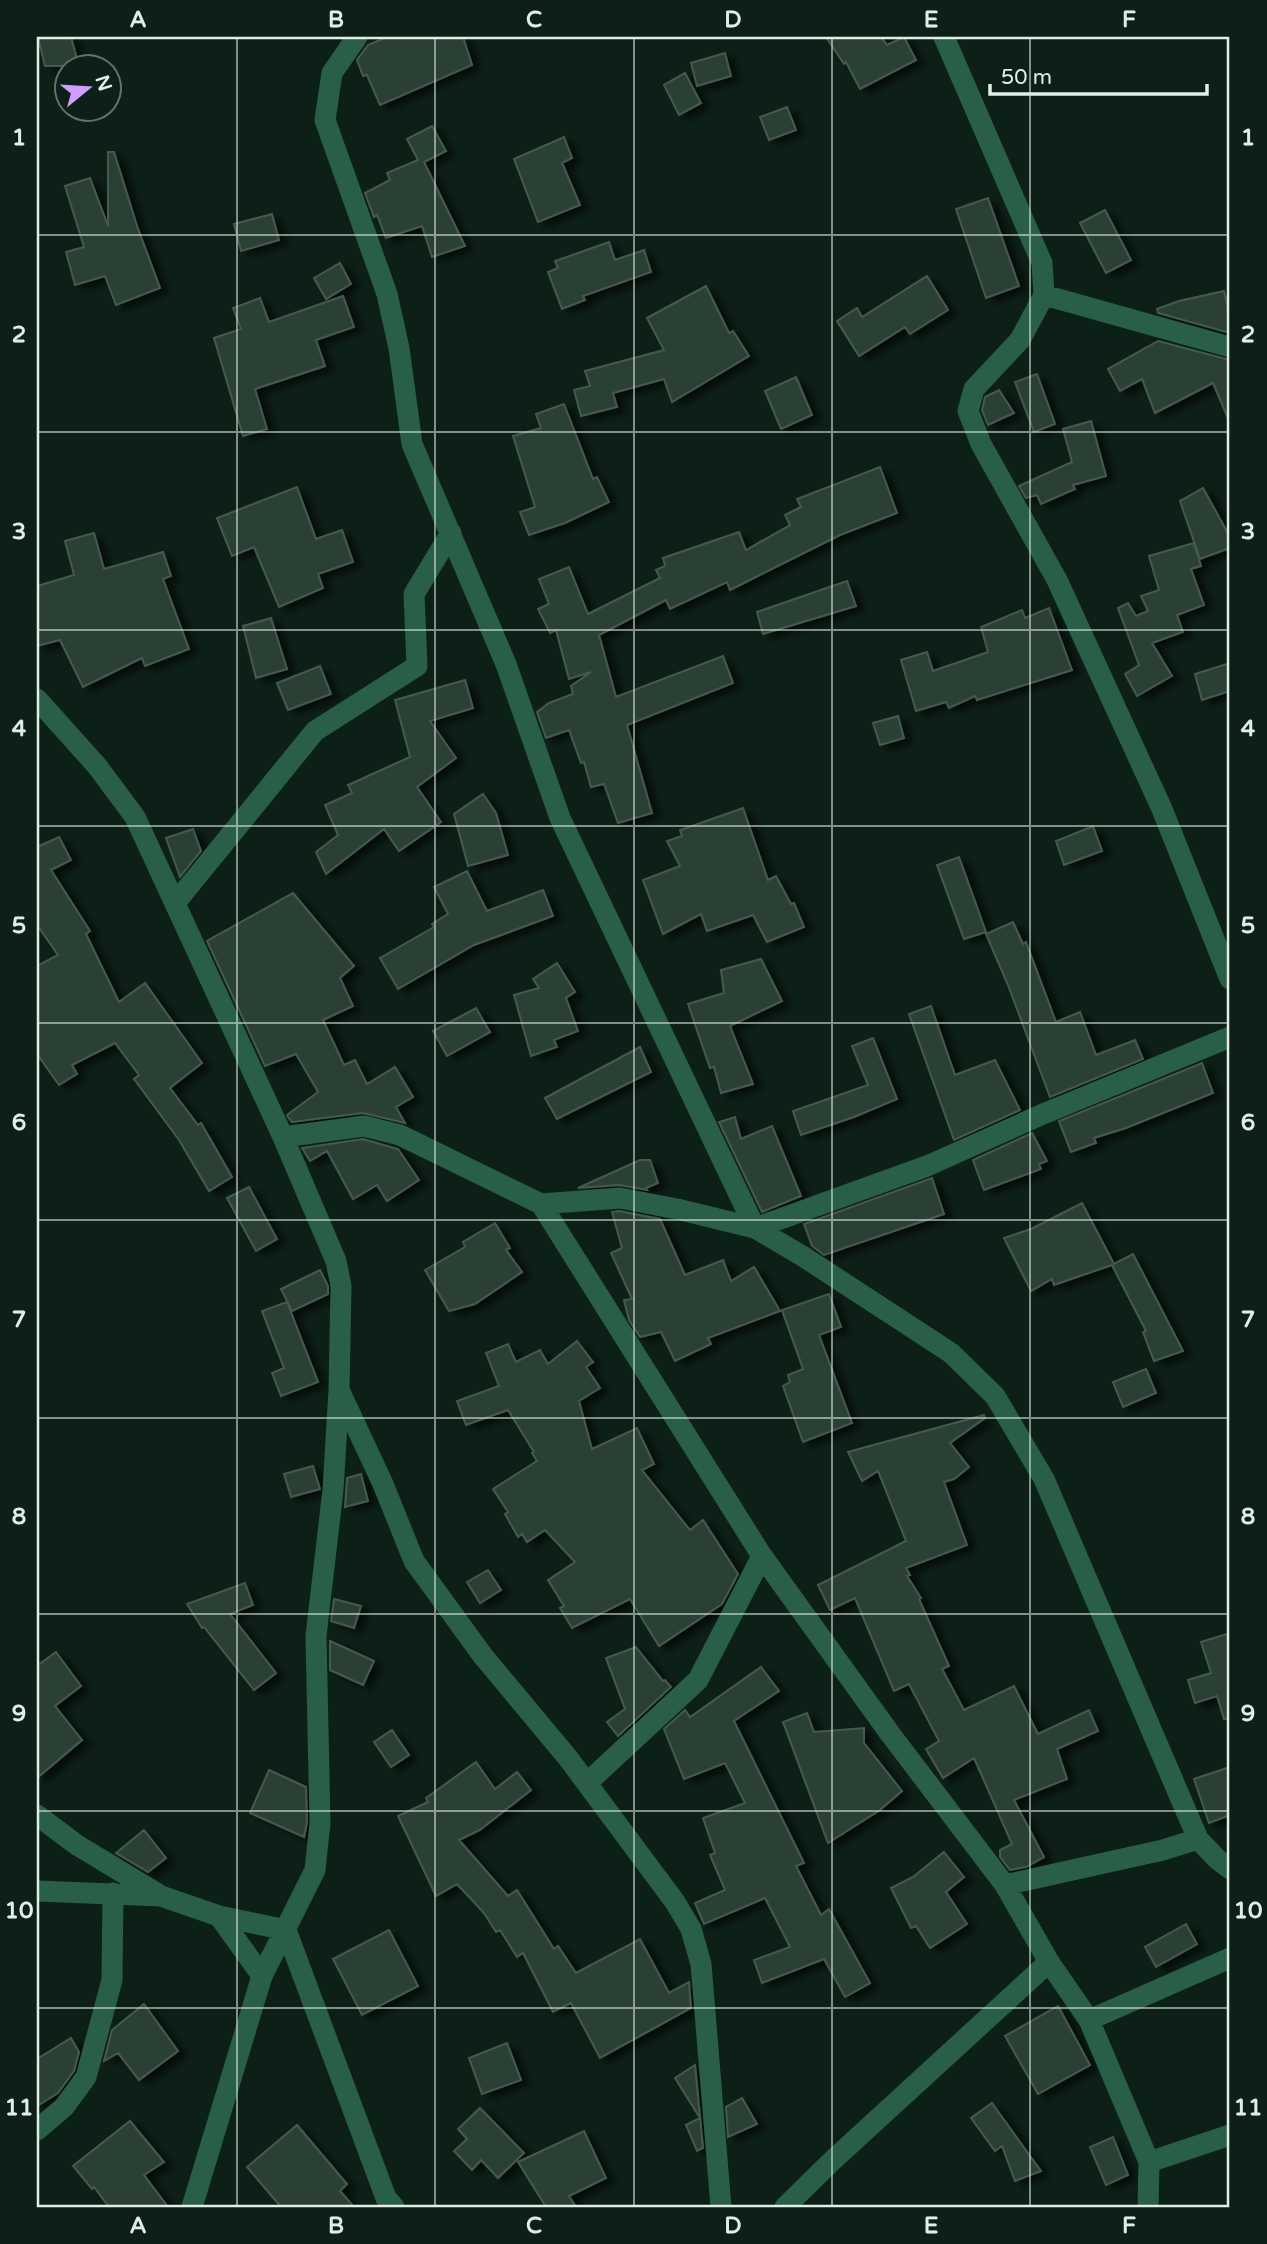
<svg xmlns="http://www.w3.org/2000/svg" width="1267" height="2244" viewBox="0 0 1267 2244" font-family="'Varela Round',sans-serif">
	<style>
		.building { fill: #2c4036; stroke: #455a50; stroke-width: 2; filter: url(#shadow) }
		.lines { fill: none; stroke-linecap: round; stroke-linejoin: round }
		.minor { stroke: #295e48; stroke-width: 21 }
		.grid { fill: none; stroke: #e1eee7; stroke-width: 2; stroke-opacity: 0.55 }
		.neatline { fill: none; stroke: #e1eee7; stroke-width: 2.5 }
		.grid-label { font-size: 23px; text-anchor: middle; font-weight: bold; fill: #e1eee7 }
	</style>
	<defs>
		<filter id="shadow"><feDropShadow dx="8" dy="4.5" stdDeviation="3.5" flood-color="#0009"/></filter>
	</defs>
	<rect width="100%" height="100%" fill="#0d2018"/>
	<path class="building" d="M 38,37 L 71,37 L 79,66 L 45,66 Z
		M 387,37 L 463,37 L 472,65 L 380,105 L 367,75 L 363,76 L 357,60 L 368,45 Z
		M 826,37 L 885,37 L 882,38 L 887,45 L 904,37 L 916,60 L 860,89 L 846,62 L 844,64 Z
		M 725,53 L 731,76 L 697,86 L 691,63 Z
		M 685,73 L 701,103 L 679,115 L 664,85 Z
		M 787,107 L 796,130 L 769,140 L 760,117 Z
		M 432,126 L 446,151 L 424,162 L 465,246 L 432,257 L 422,226 L 386,238 L 377,215 L 374,217 L 365,193 L 390,180 L 387,173 L 418,160 L 407,139 Z
		M 564,137 L 572,158 L 562,163 L 580,205 L 538,222 L 514,159 Z
		M 108,152 L 114,152 L 137,226 L 160,288 L 116,305 L 105,276 L 75,285 L 66,252 L 84,247 L 65,186 L 90,178 L 108,226 Z
		M 988,198 L 1019,286 L 986,298 L 956,209 Z
		M 1105,210 L 1131,260 L 1106,273 L 1080,223 Z
		M 272,214 L 279,240 L 241,251 L 234,224 Z
		M 609,242 L 615,260 L 644,250 L 651,272 L 583,296 L 585,300 L 562,309 L 548,272 L 558,268 L 555,261 Z
		M 340,263 L 351,284 L 326,299 L 314,278 Z
		M 927,276 L 948,310 L 910,334 L 905,327 L 859,356 L 837,321 L 857,308 L 862,317 Z
		M 706,286 L 729,333 L 733,331 L 749,356 L 672,402 L 664,379 L 613,393 L 617,407 L 581,416 L 574,390 L 590,386 L 585,371 L 664,350 L 647,318 Z
		M 1224,291 L 1230,316 L 1230,333 L 1158,313 L 1157,309 L 1179,301 Z
		M 343,296 L 354,327 L 316,340 L 325,366 L 255,389 L 267,429 L 243,436 L 214,338 L 241,329 L 233,308 L 260,298 L 269,322 Z
		M 1158,341 L 1230,360 L 1230,423 L 1213,383 L 1155,413 L 1142,379 L 1120,391 L 1108,369 Z
		M 1037,374 L 1055,424 L 1034,432 L 1015,382 Z
		M 796,377 L 812,415 L 781,429 L 765,391 Z
		M 999,390 L 1014,413 L 988,425 L 982,410 L 985,397 Z
		M 564,404 L 593,479 L 597,477 L 609,502 L 565,523 L 529,535 L 520,512 L 535,507 L 513,436 L 541,428 L 536,414 Z
		M 1091,421 L 1106,476 L 1073,485 L 1075,489 L 1041,504 L 1037,495 L 1026,498 L 1019,486 L 1072,462 L 1063,429 Z
		M 880,467 L 897,513 L 840,535 L 730,590 L 727,582 L 670,609 L 666,600 L 599,635 L 616,697 L 723,656 L 733,683 L 627,725 L 652,813 L 618,823 L 604,784 L 591,787 L 584,762 L 581,763 L 569,730 L 546,738 L 537,712 L 549,703 L 573,694 L 571,686 L 591,672 L 569,679 L 556,630 L 550,633 L 538,609 L 549,604 L 539,579 L 569,567 L 588,614 L 660,578 L 656,570 L 665,566 L 663,558 L 739,532 L 746,550 L 790,525 L 785,515 L 801,507 L 797,499 Z
		M 297,487 L 316,539 L 342,530 L 353,562 L 318,574 L 323,588 L 279,607 L 254,547 L 232,556 L 217,518 Z
		M 1203,488 L 1230,537 L 1230,548 L 1200,559 L 1180,501 Z
		M 94,533 L 104,569 L 163,552 L 171,576 L 163,579 L 189,649 L 145,666 L 142,658 L 83,687 L 60,640 L 37,646 L 37,586 L 74,575 L 65,541 Z
		M 1194,543 L 1201,566 L 1191,569 L 1204,605 L 1177,615 L 1183,632 L 1152,643 L 1172,676 L 1137,696 L 1125,674 L 1139,665 L 1118,608 L 1128,603 L 1136,616 L 1148,611 L 1141,596 L 1159,590 L 1149,556 Z
		M 847,581 L 856,606 L 763,634 L 757,612 Z
		M 1049,608 L 1072,670 L 977,700 L 975,696 L 949,708 L 946,702 L 916,711 L 901,660 L 927,652 L 933,671 L 988,652 L 981,627 L 1022,610 L 1025,618 Z
		M 271,618 L 287,669 L 256,678 L 243,626 Z
		M 1230,663 L 1230,691 L 1202,700 L 1195,674 Z
		M 320,666 L 331,694 L 288,710 L 277,683 Z
		M 465,680 L 473,708 L 430,721 L 456,758 L 417,787 L 441,822 L 399,851 L 384,829 L 326,874 L 316,852 L 338,835 L 325,805 L 352,793 L 348,785 L 410,757 L 395,700 Z
		M 898,716 L 904,738 L 880,745 L 873,723 Z
		M 483,794 L 496,813 L 508,855 L 468,866 L 454,814 Z
		M 743,808 L 768,880 L 776,876 L 791,904 L 794,903 L 804,927 L 767,942 L 753,915 L 707,931 L 701,914 L 663,934 L 643,880 L 680,866 L 667,841 L 682,836 L 680,830 Z
		M 1093,826 L 1102,851 L 1064,865 L 1056,841 Z
		M 193,829 L 201,851 L 180,877 L 166,838 Z
		M 59,837 L 71,860 L 51,870 L 90,931 L 86,934 L 119,1002 L 145,983 L 202,1063 L 170,1088 L 198,1125 L 201,1123 L 232,1177 L 209,1191 L 179,1140 L 134,1079 L 139,1075 L 115,1043 L 72,1065 L 77,1074 L 59,1085 L 37,1054 L 37,966 L 58,955 L 37,925 L 37,847 Z
		M 959,857 L 986,932 L 964,939 L 937,865 Z
		M 467,871 L 487,911 L 543,890 L 553,916 L 474,945 L 398,989 L 380,958 L 434,927 L 432,924 L 448,914 L 434,887 Z
		M 293,893 L 354,966 L 340,978 L 353,1006 L 323,1020 L 344,1065 L 355,1060 L 367,1084 L 395,1067 L 413,1097 L 396,1107 L 405,1123 L 363,1113 L 292,1122 L 288,1117 L 287,1115 L 318,1092 L 296,1054 L 265,1066 L 207,941 Z
		M 1013,922 L 1023,944 L 1026,942 L 1056,1022 L 1080,1012 L 1096,1055 L 1135,1040 L 1143,1059 L 1050,1097 L 1008,985 L 986,934 Z
		M 761,959 L 782,1001 L 730,1026 L 753,1084 L 721,1093 L 714,1067 L 710,1068 L 688,1004 L 724,993 L 721,970 Z
		M 557,963 L 575,992 L 566,998 L 578,1031 L 554,1040 L 557,1047 L 531,1056 L 514,995 L 539,988 L 533,979 Z
		M 931,1006 L 955,1075 L 995,1060 L 1020,1110 L 954,1140 L 909,1014 Z
		M 476,1008 L 490,1032 L 447,1056 L 433,1031 Z
		M 873,1038 L 897,1099 L 854,1117 L 801,1135 L 793,1111 L 868,1085 L 852,1046 Z
		M 640,1047 L 651,1072 L 557,1119 L 545,1098 Z
		M 1202,1063 L 1213,1093 L 1126,1128 L 1094,1138 L 1096,1143 L 1071,1152 L 1059,1121 Z
		M 735,1117 L 741,1139 L 772,1126 L 801,1196 L 762,1212 L 719,1122 Z
		M 1032,1133 L 1047,1161 L 1039,1164 L 1041,1169 L 984,1190 L 973,1160 Z
		M 363,1139 L 398,1149 L 419,1180 L 387,1201 L 377,1185 L 353,1199 L 327,1151 L 310,1161 L 302,1148 Z
		M 640,1160 L 650,1160 L 658,1183 L 646,1188 L 647,1190 L 619,1185 L 578,1188 Z
		M 932,1178 L 944,1214 L 824,1255 L 812,1246 L 804,1224 Z
		M 249,1187 L 277,1239 L 256,1251 L 227,1198 Z
		M 1082,1203 L 1114,1264 L 1133,1254 L 1183,1351 L 1154,1361 L 1143,1332 L 1146,1331 L 1112,1265 L 1054,1285 L 1052,1279 L 1031,1291 L 1004,1238 L 1031,1229 Z
		M 619,1211 L 660,1219 L 685,1275 L 723,1260 L 731,1281 L 754,1267 L 780,1311 L 708,1338 L 711,1344 L 675,1361 L 661,1332 L 640,1337 L 629,1320 L 624,1300 L 632,1299 L 611,1253 L 622,1248 L 612,1212 Z
		M 495,1223 L 510,1248 L 506,1250 L 522,1272 L 475,1304 L 449,1311 L 425,1270 L 465,1247 L 463,1242 Z
		M 320,1270 L 328,1286 L 328,1294 L 292,1311 L 281,1289 Z
		M 829,1294 L 841,1327 L 819,1335 L 852,1423 L 803,1442 L 783,1386 L 790,1382 L 788,1375 L 803,1369 L 782,1310 Z
		M 287,1302 L 318,1382 L 281,1396 L 272,1373 L 284,1368 L 262,1311 Z
		M 577,1341 L 593,1362 L 586,1367 L 600,1388 L 579,1401 L 592,1449 L 637,1428 L 654,1464 L 642,1470 L 690,1530 L 703,1520 L 738,1574 L 722,1604 L 659,1646 L 630,1599 L 572,1628 L 560,1608 L 564,1606 L 548,1580 L 575,1562 L 545,1530 L 527,1542 L 522,1534 L 518,1537 L 505,1514 L 508,1512 L 493,1489 L 537,1461 L 532,1453 L 534,1452 L 508,1410 L 466,1425 L 457,1401 L 499,1386 L 486,1353 L 508,1344 L 516,1362 L 540,1350 L 548,1364 Z
		M 1146,1369 L 1156,1393 L 1123,1407 L 1113,1382 Z
		M 984,1415 L 985,1418 L 950,1443 L 969,1467 L 954,1479 L 944,1482 L 967,1545 L 906,1568 L 910,1575 L 907,1576 L 921,1598 L 919,1599 L 949,1666 L 942,1669 L 964,1710 L 1014,1686 L 1038,1734 L 1089,1710 L 1098,1731 L 1057,1749 L 1067,1779 L 1014,1800 L 1044,1857 L 1026,1867 L 1010,1870 L 1000,1857 L 1000,1850 L 1012,1844 L 974,1758 L 943,1778 L 926,1749 L 939,1741 L 909,1684 L 894,1691 L 855,1598 L 830,1610 L 818,1585 L 906,1541 L 878,1471 L 862,1481 L 848,1452 Z
		M 313,1466 L 320,1489 L 291,1497 L 284,1474 Z
		M 361,1474 L 368,1501 L 345,1507 L 347,1478 Z
		M 488,1570 L 501,1590 L 480,1603 L 467,1582 Z
		M 245,1583 L 253,1605 L 230,1614 L 276,1673 L 254,1690 L 204,1627 L 202,1628 L 187,1604 Z
		M 334,1599 L 361,1606 L 354,1628 L 331,1621 Z
		M 1230,1633 L 1230,1718 L 1224,1719 L 1217,1696 L 1195,1703 L 1188,1680 L 1211,1673 L 1201,1642 Z
		M 330,1641 L 374,1661 L 363,1685 L 330,1670 Z
		M 636,1647 L 663,1681 L 665,1680 L 671,1687 L 618,1736 L 607,1722 L 625,1709 L 606,1658 Z
		M 56,1652 L 81,1686 L 55,1706 L 82,1740 L 37,1778 L 37,1666 Z
		M 761,1667 L 779,1691 L 734,1721 L 804,1863 L 796,1866 L 821,1915 L 829,1909 L 870,1983 L 845,1997 L 824,1959 L 762,1983 L 754,1960 L 790,1947 L 765,1898 L 704,1924 L 695,1903 L 725,1890 L 710,1855 L 715,1853 L 703,1818 L 745,1803 L 725,1763 L 684,1779 L 664,1729 L 685,1710 L 690,1717 Z
		M 807,1713 L 814,1732 L 864,1728 L 864,1743 L 902,1791 L 880,1810 L 828,1843 L 783,1722 Z
		M 392,1730 L 409,1755 L 391,1767 L 374,1742 Z
		M 476,1762 L 495,1789 L 517,1772 L 531,1790 L 480,1830 L 459,1840 L 508,1896 L 517,1890 L 554,1949 L 558,1946 L 576,1973 L 640,1939 L 669,1993 L 689,1982 L 691,2008 L 600,2058 L 571,2003 L 553,2012 L 523,1953 L 517,1957 L 500,1930 L 496,1932 L 484,1913 L 457,1884 L 436,1896 L 398,1816 L 428,1802 L 426,1798 Z
		M 1230,1767 L 1230,1815 L 1209,1823 L 1194,1779 Z
		M 269,1770 L 306,1787 L 307,1822 L 304,1837 L 250,1813 Z
		M 144,1830 L 166,1858 L 148,1872 L 116,1853 Z
		M 944,1852 L 964,1877 L 946,1892 L 967,1924 L 930,1948 L 916,1926 L 911,1928 L 891,1888 L 913,1877 Z
		M 1186,1924 L 1197,1944 L 1156,1967 L 1145,1947 Z
		M 389,1930 L 418,1986 L 362,2015 L 333,1959 Z
		M 144,2004 L 178,2051 L 139,2080 L 118,2053 L 104,2061 L 112,2030 Z
		M 1058,2006 L 1090,2065 L 1038,2094 L 1005,2036 Z
		M 71,2038 L 79,2052 L 74,2071 L 58,2093 L 37,2106 L 37,2059 Z
		M 507,2043 L 521,2080 L 482,2094 L 469,2058 Z
		M 695,2065 L 703,2148 L 697,2151 L 686,2125 L 700,2118 L 675,2078 Z
		M 742,2098 L 757,2124 L 728,2137 L 726,2107 Z
		M 992,2103 L 1030,2156 L 1041,2171 L 1015,2181 L 1002,2146 L 995,2151 L 971,2118 Z
		M 480,2108 L 524,2153 L 498,2178 L 481,2160 L 472,2170 L 454,2151 L 467,2139 L 458,2129 Z
		M 130,2121 L 164,2162 L 144,2175 L 168,2207 L 109,2207 L 94,2187 L 92,2189 L 73,2166 Z
		M 297,2125 L 347,2184 L 340,2191 L 354,2207 L 281,2207 L 247,2167 Z
		M 584,2131 L 606,2178 L 569,2196 L 576,2207 L 546,2207 L 518,2162 Z
		M 1113,2137 L 1128,2175 L 1106,2185 L 1090,2147 Z"/>
	<g class="lines">
		<path class="minor" d="M 357,37 L 332,73 L 325,120 L 387,294 L 399,348 L 412,444 L 506,664 L 560,818 L 755,1228 L 804,1257 L 951,1353 L 995,1396 L 1044,1479 L 1198,1839 L 1217,1859 L 1230,1869
			M 944,37 L 1042,263 L 1044,295 L 1020,340 L 974,389 L 968,411 L 981,444 L 1057,580 L 1162,809 L 1230,979
			M 1044,295 L 1230,347
			M 37,699 L 97,766 L 135,817 L 283,1137 L 336,1261 L 341,1286 L 339,1390 L 333,1490 L 316,1636 L 320,1823 L 315,1870 L 262,1976 L 192,2207
			M 176,902 L 315,731 L 417,666 L 414,594 L 451,533
			M 283,1137 L 364,1126 L 400,1135 L 541,1204 L 762,1556 L 891,1735 L 1005,1885 L 1049,1962 L 1089,2020 L 1149,2162 L 1148,2207
			M 541,1204 L 620,1198 L 677,1209 L 755,1228 L 927,1166 L 1043,1114 L 1230,1037
			M 340,1392 L 383,1484 L 414,1561 L 483,1656 L 568,1758 L 675,1902 L 691,1929 L 701,1964 L 721,2207
			M 587,1783 L 698,1680 L 762,1556
			M 37,1815 L 77,1845 L 158,1894
			M 1005,1885 L 1163,1850 L 1198,1839
			M 37,1891 L 161,1896 L 219,1916 L 286,1930 L 386,2198 L 394,2207
			M 219,1916 L 262,1976
			M 1089,2020 L 1230,1958
			M 37,2130 L 64,2107 L 86,2077 L 112,1980 L 113,1893
			M 1149,2162 L 1230,2135
			M 785,2207 L 833,2160 L 1049,1962"/>
	</g>
	<path class="grid" d="M 237,37 L 237,2207M 435,37 L 435,2207M 634,37 L 634,2207M 832,37 L 832,2207M 1030,37 L 1030,2207M 37,235 L 1230,235M 37,432 L 1230,432M 37,630 L 1230,630M 37,826 L 1230,826M 37,1023 L 1230,1023M 37,1220 L 1230,1220M 37,1418 L 1230,1418M 37,1614 L 1230,1614M 37,1811 L 1230,1811M 37,2008 L 1230,2008"/>
	<rect width="1267" height="2244" fill="none" stroke="#0d2018" stroke-width="77"/>
	<g transform="translate(88 88) rotate(72)"><circle r="33" fill="#0d2018" stroke="#62726b" stroke-width="2"/>
	<path d="M0-5L12 26L0 18L-12 26Z" fill="#cf9eff"/>
	<text y="-10" font-size="19" font-weight="bold" text-anchor="middle" fill="#e1eee7">N</text>
	</g>
	<path d="M990 84v10h217v-10" fill="none" stroke="#e1eee7" stroke-width="3.5"/>
	<text x="1001" y="84" font-size="21" fill="#e1eee7" stroke="#0d2018" stroke-width="5" paint-order="stroke">50 m</text>
	<rect x="38" y="38" width="1190" height="2168" class="neatline"/>
	<g class="grid-label">
		<text x="138" y="27">A</text>
		<text x="336" y="27">B</text>
		<text x="534" y="27">C</text>
		<text x="733" y="27">D</text>
		<text x="931" y="27">E</text>
		<text x="1129" y="27">F</text>
		<text x="19" y="145">1</text>
		<text x="1248" y="145">1</text>
		<text x="19" y="342">2</text>
		<text x="1248" y="342">2</text>
		<text x="19" y="539">3</text>
		<text x="1248" y="539">3</text>
		<text x="19" y="736">4</text>
		<text x="1248" y="736">4</text>
		<text x="19" y="933">5</text>
		<text x="1248" y="933">5</text>
		<text x="19" y="1130">6</text>
		<text x="1248" y="1130">6</text>
		<text x="19" y="1327">7</text>
		<text x="1248" y="1327">7</text>
		<text x="19" y="1524">8</text>
		<text x="1248" y="1524">8</text>
		<text x="19" y="1721">9</text>
		<text x="1248" y="1721">9</text>
		<text x="19" y="1918">10</text>
		<text x="1248" y="1918">10</text>
		<text x="19" y="2115">11</text>
		<text x="1248" y="2115">11</text>
		<text x="138" y="2233">A</text>
		<text x="336" y="2233">B</text>
		<text x="534" y="2233">C</text>
		<text x="733" y="2233">D</text>
		<text x="931" y="2233">E</text>
		<text x="1129" y="2233">F</text>
	</g>
</svg>
